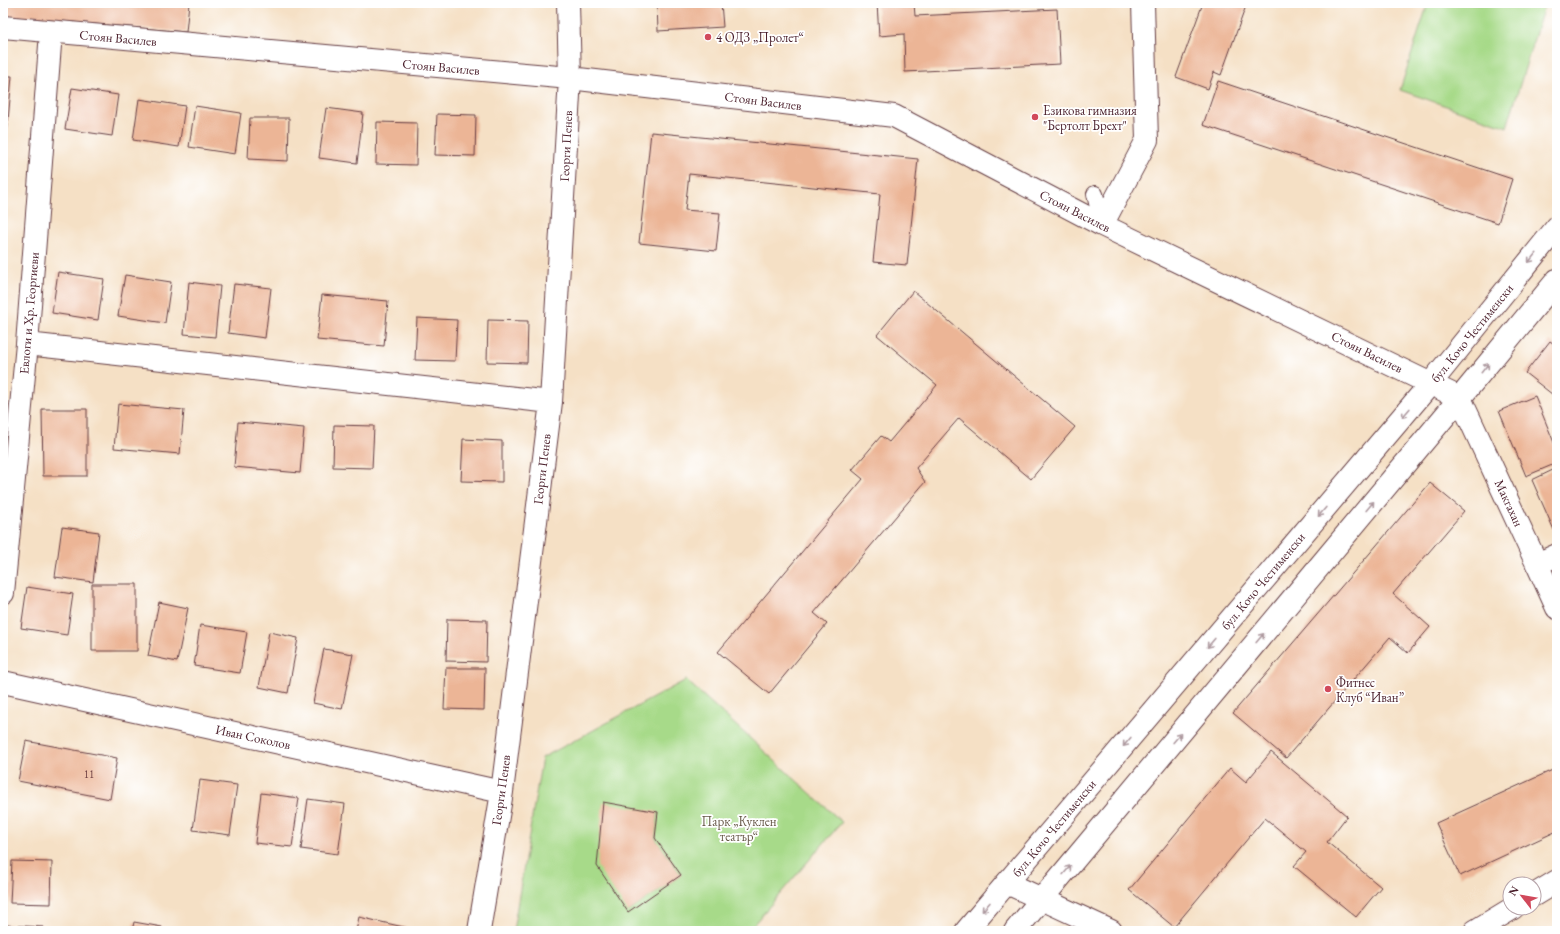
<svg xmlns="http://www.w3.org/2000/svg" width="1560" height="934" viewBox="0 0 1560 934" font-family="'EB Garamond',serif">
	<style>
		.green { fill: #a7da89; stroke: #787c5a; fill-rule: evenodd }
		.building { fill: #ecb596 }
		.lines { fill: none; stroke-linecap: round; stroke-linejoin: round }
		.service-casing { stroke: #643c42; stroke-width: 18 }
		.pedestrian-casing { stroke: #643c42; stroke-width: 24 }
		.minor-casing { stroke: #643c42; stroke-width: 24 }
		.tertiary-casing { stroke: #643c42; stroke-width: 24 }
		.service { stroke: #fff; stroke-width: 16 }
		.pedestrian { stroke: #fff; stroke-width: 22 }
		.minor { stroke: #fff; stroke-width: 22 }
		.tertiary { stroke: #fff; stroke-width: 22 }
		.oneway { stroke: #ae9aa0 }
		.poi-dot { fill: #d1495b; stroke: #fff; stroke-width: 1.5 }
		.labels { text-anchor: middle; dominant-baseline: central; stroke-width: 3.5; stroke-linejoin: round; paint-order: stroke }
		.number-label { font-size: 11px; fill: #724446 }
		.poi-label { font-size: 13px; fill: #4a1f2b; stroke: #fff; text-anchor: start }
		.street-label { font-size: 13px; fill: #4a1f2b; stroke: #fff }
		.park-label { font-size: 13px; fill: #665747; stroke: #fff }
	</style>
	<rect width="100%" height="100%" fill="#fff"/>
	<filter id="ink" filterUnits="userSpaceOnUse"><feTurbulence type="fractalNoise" baseFrequency=".025" numOctaves="2"/><feDisplacementMap in="SourceGraphic" scale="8" xChannelSelector="R" yChannelSelector="G"/><feConvolveMatrix kernelMatrix="1 2 1 2 8 2 1 2 1" color-interpolation-filters="sRGB"/></filter>
	<filter id="wash" filterUnits="userSpaceOnUse"><feTurbulence type="fractalNoise" baseFrequency=".012" numOctaves="4" result="noise"/><feDisplacementMap in="SourceGraphic" scale="16" xChannelSelector="R" yChannelSelector="G"/><feGaussianBlur stdDeviation="0.9" result="paint"/><feColorMatrix in="noise" values="0 0 0 0 0 0 0 0 0 0 0 0 0 0 0 0 0 1.4 0 .05"/><feComposite in="paint" operator="in"/></filter>
	<g filter="url(#wash)">
		<rect width="100%" height="100%" fill="#f5e0c5"/>
		<path class="green" d="M 1428,3 L 1545,3 L 1507,127 L 1400,90 Z
			M 686,680 L 842,822 L 748,931 L 513,931 L 542,758 ZM 658,812 L 655,838 L 681,875 L 628,912 Z"/>
		<g id="blocks">
			<path class="building" d="M 3,3 L 189,3 L 186,32 L 3,16 Z
				M 657,3 L 721,3 L 723,27 L 658,31 Z
				M 877,3 L 914,3 L 915,16 L 1057,9 L 1060,64 L 905,72 L 904,34 L 879,36 Z
				M 1203,3 L 1247,3 L 1221,75 L 1214,72 L 1208,89 L 1176,77 Z
				M 3,76 L 12,76 L 8,121 L 3,121 Z
				M 1218,81 L 1512,179 L 1498,223 L 1203,125 Z
				M 72,88 L 118,95 L 112,136 L 65,129 Z
				M 139,99 L 185,106 L 179,147 L 133,140 Z
				M 195,106 L 241,113 L 235,154 L 189,147 Z
				M 326,108 L 363,113 L 357,163 L 319,158 Z
				M 437,114 L 476,115 L 475,156 L 435,155 Z
				M 250,118 L 289,118 L 288,161 L 248,159 Z
				M 377,122 L 417,123 L 416,165 L 376,164 Z
				M 3,124 L 8,124 L 4,162 L 3,162 Z
				M 651,132 L 918,159 L 907,265 L 873,262 L 880,194 L 689,174 L 685,210 L 720,213 L 716,251 L 639,243 Z
				M 58,272 L 104,279 L 98,320 L 52,313 Z
				M 125,275 L 171,282 L 165,323 L 118,316 Z
				M 189,282 L 220,286 L 215,337 L 184,334 Z
				M 234,284 L 271,288 L 265,338 L 228,333 Z
				M 913,291 L 1075,427 L 1031,479 L 959,418 L 916,468 L 925,482 L 814,613 L 827,624 L 769,694 L 718,652 L 863,479 L 852,470 L 881,436 L 889,442 L 937,385 L 877,335 Z
				M 322,295 L 388,301 L 384,346 L 317,340 Z
				M 417,318 L 457,320 L 455,361 L 415,360 Z
				M 488,320 L 528,321 L 527,363 L 487,362 Z
				M 1550,341 L 1557,346 L 1557,398 L 1525,373 Z
				M 1535,396 L 1557,450 L 1557,463 L 1526,476 L 1499,411 Z
				M 118,404 L 184,410 L 180,454 L 114,448 Z
				M 42,409 L 87,409 L 87,476 L 43,476 Z
				M 238,422 L 304,428 L 300,473 L 234,467 Z
				M 334,425 L 374,426 L 372,468 L 333,467 Z
				M 463,439 L 502,441 L 502,482 L 461,481 Z
				M 1557,468 L 1557,529 L 1554,530 L 1532,480 Z
				M 1430,483 L 1464,511 L 1393,594 L 1430,627 L 1408,653 L 1390,637 L 1286,758 L 1233,713 Z
				M 62,527 L 99,532 L 93,582 L 55,577 Z
				M 92,584 L 137,584 L 137,651 L 92,651 Z
				M 27,587 L 73,594 L 67,635 L 21,628 Z
				M 159,602 L 188,608 L 177,662 L 148,656 Z
				M 447,619 L 487,620 L 486,662 L 446,661 Z
				M 200,625 L 247,632 L 240,673 L 194,666 Z
				M 269,632 L 298,638 L 288,693 L 259,687 Z
				M 324,649 L 353,654 L 342,709 L 313,703 Z
				M 446,668 L 485,668 L 484,710 L 444,709 Z
				M 26,741 L 117,758 L 110,799 L 18,781 Z
				M 1271,752 L 1347,816 L 1327,842 L 1381,887 L 1356,917 L 1294,866 L 1306,852 L 1265,818 L 1174,927 L 1129,890 L 1230,768 L 1246,782 Z
				M 1557,768 L 1557,831 L 1460,876 L 1436,823 Z
				M 200,780 L 237,785 L 230,835 L 193,830 Z
				M 261,793 L 299,798 L 292,847 L 255,843 Z
				M 308,799 L 345,804 L 338,854 L 301,849 Z
				M 603,802 L 658,812 L 655,838 L 681,875 L 628,912 L 597,866 Z
				M 12,861 L 52,862 L 51,904 L 10,903 Z
				M 359,917 L 417,930 L 417,931 L 356,931 Z
				M 134,922 L 162,927 L 162,931 L 132,931 Z
				M 5,925 L 44,927 L 44,931 L 4,931 Z"/>
		</g>
	</g>
	<g filter="url(#ink)">
		<use href="#blocks" fill-opacity="0" stroke="#643c42" stroke-width="1"/>
		<g class="lines">
			<defs>
				<path id="service" d="M 1095,194 L 1102,225"/>
				<path id="pedestrian" d="M 1460,398 L 1537,564"/>
				<path id="minor" d="M 3,27 L 570,78 L 894,116 L 1102,225 L 1460,398
					M 1102,225 L 1147,140 L 1143,3
					M 27,344 L 551,402
					M 1557,555 L 1537,564 L 1557,608
					M 3,593 L 27,344 L 51,32
					M 3,682 L 502,792
					M 1007,883 L 1111,931
					M 1534,895 L 1557,881
					M 479,931 L 502,792 L 551,402 L 570,78 L 568,3
					M 1475,931 L 1513,908"/>
				<path id="tertiary" d="M 966,931 L 1431,383 L 1557,227
					M 1015,931 L 1460,398 L 1557,280"/>
			</defs>
			<use href="#service" class="service-casing"/>
			<use href="#pedestrian" class="pedestrian-casing"/>
			<use href="#minor" class="minor-casing"/>
			<use href="#tertiary" class="tertiary-casing"/>
			<use href="#service" class="service"/>
			<use href="#pedestrian" class="pedestrian"/>
			<use href="#minor" class="minor"/>
			<use href="#tertiary" class="tertiary"/>
		</g>
		<defs><path id="oneway-shaft" d="M-6 0H5M1.5-3L5.5 0L1.5 3" fill="none" stroke-width="1.6" stroke-linecap="round" stroke-linejoin="round"/></defs>
		<g class="oneway">
			<use href="#oneway-shaft" transform="translate(1532 258) rotate(129)"/>
			<use href="#oneway-shaft" transform="translate(1485 368) rotate(-51)"/>
			<use href="#oneway-shaft" transform="translate(1406 413) rotate(130)"/>
			<use href="#oneway-shaft" transform="translate(1370 506) rotate(-50)"/>
			<use href="#oneway-shaft" transform="translate(1322 512) rotate(130)"/>
			<use href="#oneway-shaft" transform="translate(1260 638) rotate(-50)"/>
			<use href="#oneway-shaft" transform="translate(1211 643) rotate(130)"/>
			<use href="#oneway-shaft" transform="translate(1177 738) rotate(-50)"/>
			<use href="#oneway-shaft" transform="translate(1127 742) rotate(130)"/>
			<use href="#oneway-shaft" transform="translate(1067 870) rotate(-50)"/>
			<use href="#oneway-shaft" transform="translate(986 907) rotate(131)"/>
		</g>
	</g>
	<g class="poi-dot">
		<circle cx="708" cy="37" r="4"/>
		<circle cx="1035" cy="117" r="4"/>
		<circle cx="1328" cy="689" r="4"/>
	</g>
	<g class="labels">
		<g class="number-label">
			<text x="89" y="774">11</text>
		</g>
		<g class="poi-label">
			<text x="716" y="37">4 ОДЗ „Пролет“</text>
			<text x="1043" y="110">Езикова гимназия<tspan x="1043" dy="15">"Бертолт Брехт"</tspan></text>
			<text x="1336" y="682">Фитнес<tspan x="1336" dy="15">Клуб “Иван”</tspan></text>
		</g>
		<g class="street-label">
			<text transform="translate(118 38) rotate(5)">Стоян Василев</text>
			<text transform="translate(441 67) rotate(5)">Стоян Василев</text>
			<text transform="translate(763 101) rotate(7)">Стоян Василев</text>
			<text transform="translate(566 146) rotate(-87)">Георги Пенев</text>
			<text transform="translate(1075 211) rotate(27)">Стоян Василев</text>
			<text transform="translate(29 313) rotate(-85)">Евлоги и Хр. Георгиеви</text>
			<text transform="translate(1472 333) rotate(-51)">бул. Кочо Честименски</text>
			<text transform="translate(1367 352) rotate(26)">Стоян Василев</text>
			<text transform="translate(542 469) rotate(-83)">Георги Пенев</text>
			<text transform="translate(1509 503) rotate(65)">Макгахан</text>
			<text transform="translate(1263 581) rotate(-50)">бул. Кочо Честименски</text>
			<text transform="translate(253 737) rotate(12)">Иван Соколов</text>
			<text transform="translate(501 790) rotate(-82)">Георги Пенев</text>
			<text transform="translate(1054 828) rotate(-50)">бул. Кочо Честименски</text>
		</g>
		<g class="park-label">
			<text x="739" y="821">Парк „Куклен<tspan x="739" dy="15">театър“</tspan></text>
		</g>
	</g>
	<rect width="1560" height="934" fill="none" stroke="#fff" stroke-width="16"/>
	<g transform="translate(1522 896) rotate(301)"><circle r="19" fill="#ffffff" stroke="#b7a5aa"/>
	<path d="M0-3L7 15L0 10L-7 15Z" fill="#d1495b"/>
	<text y="-6" font-size="11" font-weight="bold" text-anchor="middle" fill="#4a1f2b">N</text>
	</g>
</svg>
